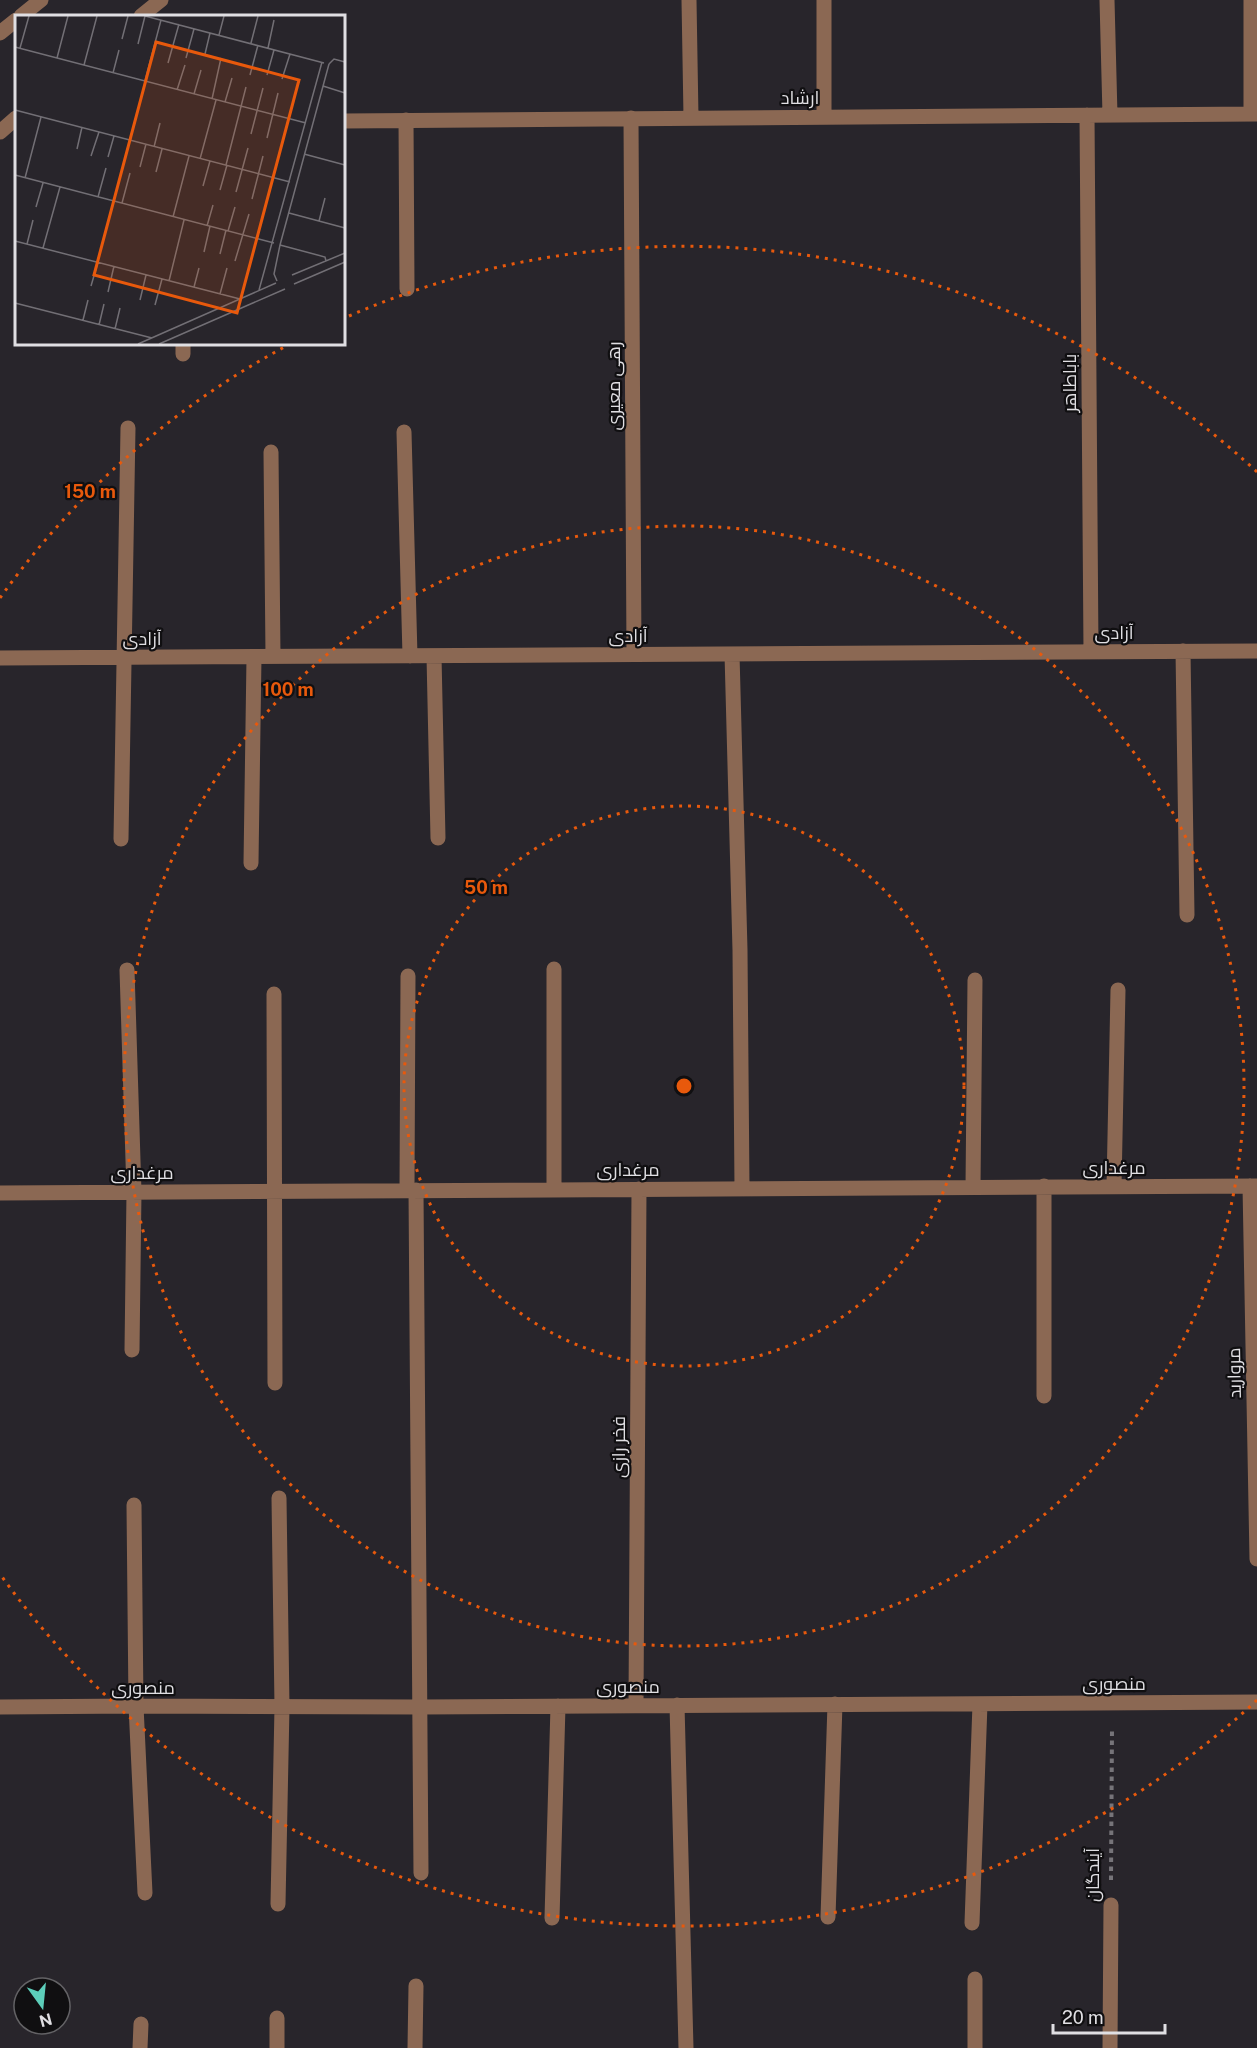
<svg xmlns="http://www.w3.org/2000/svg" width="1257" height="2048" viewBox="0 0 1257 2048" font-family="'Public Sans',Cairo,sans-serif">
	<style>
		.lines { fill: none; stroke-linecap: round; stroke-linejoin: round }
		.path { stroke: #767479; stroke-width: 4; stroke-dasharray: 4.5 4.5; stroke-linecap: butt }
		.minor { stroke: #8b6853; stroke-width: 15 }
		.ring { fill: none; stroke: #e8590c; stroke-width: 3; stroke-dasharray: 3 6 }
		.labels { text-anchor: middle; dominant-baseline: central; stroke-width: 4.5; stroke-linejoin: round; paint-order: stroke }
		.street-label { font-size: 18px; fill: #e0dfe3; stroke: #100f11 }
		.inset-road { fill: none; stroke: #726f75; stroke-width: 1.5 }
		.view { fill: #e8590c; fill-opacity: 0.15; stroke: #e8590c; stroke-width: 3 }
		.inset-edge { fill: none; stroke: #e0dfe3; stroke-width: 3 }
		.centre { fill: #e8590c; stroke: #100f11; stroke-width: 3 }
		.ring-label { font-size: 18px; text-anchor: middle; font-weight: bold; fill: #e8590c; stroke: #100f11; stroke-width: 4.5; stroke-linejoin: round; paint-order: stroke }
	</style>
	<rect width="100%" height="100%" fill="#28252b"/>
	<g class="lines">
		<path class="path" d="M 1111,1880 L 1112,1729"/>
		<path class="minor" d="M 689,0 L 691,117
			M 824,0 L 824,117
			M 1107,0 L 1110,115
			M 21,16 L 41,0
			M 141,16 L 161,0
			M 0,33 L 16,20
			M 1251,114 L 1251,0
			M 1087,115 L 1091,651
			M 631,118 L 634,654
			M 406,120 L 407,289
			M 344,121 L 1257,114
			M 0,132 L 16,118
			M 183,344 L 183,354
			M 404,432 L 410,656
			M 271,452 L 273,656
			M 1183,651 L 1187,915
			M 732,654 L 740,950 L 742,1188
			M 434,656 L 438,838
			M 0,658 L 1257,651
			M 121,839 L 128,428
			M 251,863 L 254,657
			M 554,969 L 554,1190
			M 127,970 L 134,1192 L 132,1350
			M 274,994 L 275,1383
			M 1044,1186 L 1044,1396
			M 1114,1186 L 1118,990
			M 1250,1186 L 1257,1559
			M 973,1187 L 975,980
			M 407,1190 L 408,976
			M 416,1190 L 421,1873
			M 0,1193 L 1257,1186
			M 134,1505 L 136,1706 L 145,1893
			M 636,1705 L 639,1189
			M 677,1705 L 686,2048
			M 0,1707 L 136,1706 L 421,1707 L 1257,1702
			M 278,1904 L 282,1707 L 279,1498
			M 828,1917 L 835,1704
			M 552,1918 L 558,1706
			M 972,1923 L 980,1704
			M 277,2018 L 277,2048
			M 140,2048 L 141,2024
			M 415,2048 L 416,1986
			M 975,2048 L 975,1979
			M 1110,2048 L 1111,1905"/>
	</g>
	<g class="ring">
		<circle cx="684" cy="1086" r="280"/>
		<circle cx="684" cy="1086" r="560"/>
		<path d="M1257 1700A840 840 0 0 1 0 1574M0 598A840 840 0 0 1 290 344M349 316A840 840 0 0 1 1257 472"/>
	</g>
	<g class="labels">
		<g class="street-label">
			<text x="800" y="97">ارشاد</text>
			<text transform="translate(1069 383) rotate(-90)">باباطاهر</text>
			<text transform="translate(613 386) rotate(-90)">رهی معیری</text>
			<text x="1114" y="632">آزادی</text>
			<text x="628" y="635">آزادی</text>
			<text x="142" y="638">آزادی</text>
			<text x="1114" y="1167">مرغداری</text>
			<text x="628" y="1169">مرغداری</text>
			<text x="142" y="1172">مرغداری</text>
			<text transform="translate(1234 1373) rotate(-91)">مروارید</text>
			<text transform="translate(618 1447) rotate(-90)">فخر رازی</text>
			<text x="1114" y="1683">منصوری</text>
			<text x="628" y="1686">منصوری</text>
			<text x="143" y="1687">منصوری</text>
			<text transform="translate(1092 1875) rotate(-90)">آیندگان</text>
		</g>
	</g>
	<g transform="translate(15 15)">
		<rect width="330" height="330" fill="#28252b"/>
		<path class="inset-road" d="M 130,1 L 309,48M 204,20 L 209,1M 107,24 L 113,1M 236,28 L 243,1M 123,29 L 130,1M 0,32 L 291,108M 5,33 L 14,1M 253,33 L 259,5M 190,39 L 195,18M 42,43 L 53,1M 171,43 L 179,14M 153,48 L 164,9M 314,49 L 319,44 L 330,47M 69,50 L 82,1M 98,58 L 104,35M 235,60 L 243,30M 252,60 L 259,35M 267,64 L 275,39M 130,66 L 146,5M 308,71 L 330,78M 162,75 L 170,50M 179,79 L 186,55M 197,84 L 206,43M 210,87 L 217,63M 0,95 L 275,167M 236,119 L 248,73M 252,123 L 263,78M 139,132 L 145,108M 62,134 L 67,112M 289,139 L 330,150M 76,141 L 84,117M 93,142 L 99,121M 185,144 L 201,85M 211,150 L 231,72M 125,152 L 131,129M 141,157 L 147,134M 0,160 L 259,228M 10,163 L 26,102M 188,171 L 195,146M 205,175 L 212,150M 221,177 L 233,133M 83,182 L 91,153M 237,184 L 248,141M 107,188 L 115,158M 21,192 L 28,168M 274,198 L 330,213M 158,202 L 174,141M 304,206 L 310,183M 192,211 L 198,190M 213,216 L 220,192M 0,226 L 225,284M 12,229 L 18,205M 265,230 L 310,242 L 311,246M 28,233 L 45,172M 189,237 L 195,211M 205,239 L 211,215M 220,246 L 234,199M 277,260 L 330,238M 154,266 L 169,205M 262,266 L 259,259 L 265,230 L 314,49M 279,269 L 330,247M 76,271 L 83,247M 179,272 L 184,253M 244,275 L 307,47M 93,277 L 99,251M 205,279 L 212,253M 125,285 L 131,260M 0,288 L 137,323M 140,290 L 147,264M 68,305 L 73,285M 84,310 L 89,289M 100,314 L 105,293M 123,329 L 261,268M 144,329 L 270,274"/>
		<path class="view" d="M 141,27 L 284,65 L 222,298 L 79,260 Z"/>
		<rect width="330" height="330" class="inset-edge"/>
	</g>
	<circle cx="684" cy="1086" r="9" class="centre"/>
	<g class="ring-label">
		<text x="90" y="498">150 m</text>
		<text x="288" y="696">100 m</text>
		<text x="486" y="894">50 m</text>
	</g>
	<g transform="translate(42 2006) rotate(165)"><circle r="28" fill="#100f11" stroke="#636265" stroke-width="1.5"/>
	<path d="M0-4.5L10 22L0 15L-10 22Z" fill="#5cceba"/>
	<text y="-9" font-size="16" font-weight="bold" text-anchor="middle" fill="#e0dfe3">N</text>
	</g>
	<path d="M1053 2024v9h112v-9" fill="none" stroke="#e0dfe3" stroke-width="3"/>
	<text x="1062" y="2024" font-size="18" fill="#e0dfe3" stroke="#100f11" stroke-width="4.5" paint-order="stroke">20 m</text>
</svg>
